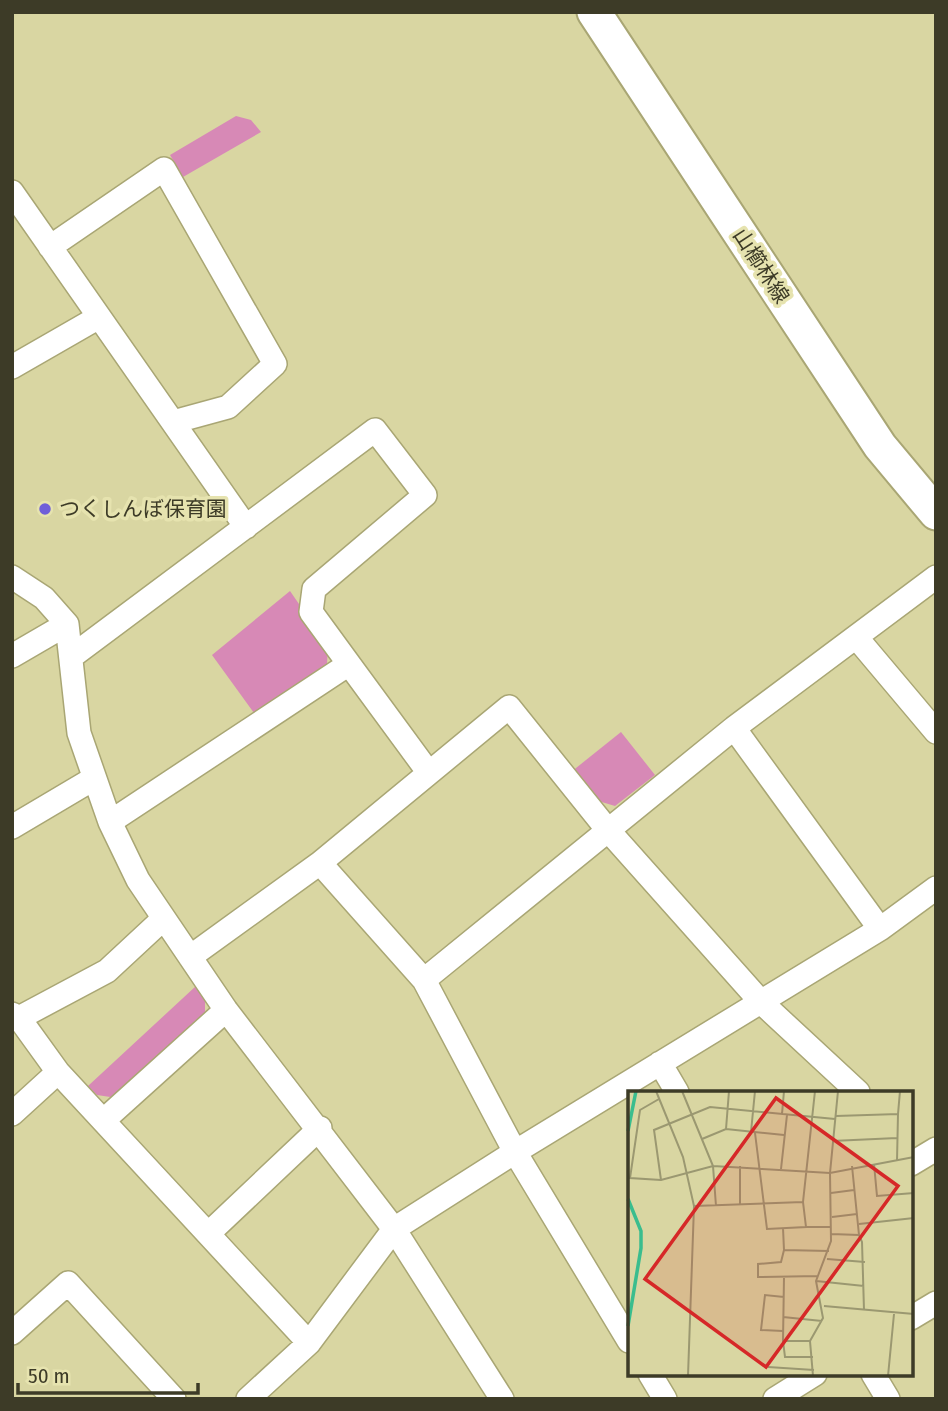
<svg xmlns="http://www.w3.org/2000/svg" width="948" height="1411" viewBox="0 0 948 1411" font-family="'Fira Sans Condensed','Noto Sans JP',sans-serif">
	<style>
		.green { fill: #d789b6 }
		.lines { fill: none; stroke-linecap: round; stroke-linejoin: round }
		.street-casing { stroke: #a9a674; stroke-width: 26 }
		.secondary-casing { stroke: #a9a674; stroke-width: 37 }
		.street { stroke: #fff; stroke-width: 23 }
		.secondary { stroke: #fff; stroke-width: 33 }
		.poi-dot { fill: #6f5fd9; stroke: #e6e3af; stroke-width: 2.5 }
		.labels { text-anchor: middle; dominant-baseline: central; stroke-width: 7; stroke-linejoin: round; paint-order: stroke }
		.street-label { font-size: 21px; fill: #3d3b27; stroke: #e6e3af }
		.poi-label { font-size: 21px; fill: #3d3b27; stroke: #e6e3af; text-anchor: start }
		.inset-river { fill: none; stroke: #3abd8e; stroke-width: 3.5 }
		.inset-road { fill: none; stroke: #9b9871; stroke-width: 2 }
		.view { fill: #d62828; fill-opacity: 0.15; stroke: #d62828; stroke-width: 3.5 }
		.inset-edge { fill: none; stroke: #3d3b27; stroke-width: 3.5 }
	</style>
	<rect width="100%" height="100%" fill="#d9d6a2"/>
	<path class="green" d="M 236,116 L 251,120 L 261,132 L 183,177 L 170,155 Z
		M 290,591 L 328,646 L 327,664 L 254,713 L 212,655 Z
		M 621,732 L 655,775 L 615,806 L 595,800 L 571,772 Z
		M 196,986 L 205,998 L 205,1017 L 117,1098 L 97,1095 L 88,1086 Z"/>
	<g class="lines">
		<defs>
			<path id="street" d="M 12,192 L 246,527
				M 50,247 L 164,169 L 275,364 L 228,407 L 173,422
				M 12,367 L 99,317
				M 12,577 L 44,598 L 67,624 L 79,733 L 110,822 L 138,880 L 226,1010 L 394,1229 L 502,1399
				M 856,637 L 936,732
				M 12,656 L 67,624
				M 71,657 L 375,430 L 425,495 L 314,589 L 311,612 L 349,664
				M 734,728 L 880,929
				M 110,822 L 349,664 L 429,773
				M 12,827 L 93,779
				M 190,957 L 320,863
				M 424,980 L 734,728 L 936,577
				M 12,1014 L 19,1018 L 107,971 L 163,919
				M 19,1018 L 58,1072 L 309,1343
				M 660,1063 L 677,1092
				M 12,1114 L 58,1072
				M 104,1120 L 226,1010
				M 911,1164 L 936,1149
				M 209,1233 L 320,1128
				M 911,1318 L 936,1303
				M 12,1333 L 68,1283 L 174,1399
				M 629,1341 L 515,1152 L 424,980 L 320,863 L 509,707 L 607,829 L 762,1003 L 858,1092
				M 650,1374 L 665,1399
				M 873,1374 L 888,1399
				M 248,1399 L 309,1343 L 394,1229 L 515,1152 L 880,929 L 936,888
				M 775,1399 L 815,1374"/>
			<path id="secondary" d="M 594,12 L 880,446 L 936,513"/>
		</defs>
		<use href="#street" class="street-casing"/>
		<use href="#secondary" class="secondary-casing"/>
		<use href="#street" class="street"/>
		<use href="#secondary" class="secondary"/>
	</g>
	<circle class="poi-dot" cx="45" cy="509" r="7"/>
	<g class="labels">
		<g class="street-label">
			<text transform="translate(761 266) rotate(57)">山櫛林線</text>
		</g>
		<g class="poi-label">
			<text x="59" y="509">つくしんぼ保育園</text>
		</g>
	</g>
	<g transform="translate(628 1091)">
		<rect width="285" height="285" fill="#d9d6a2"/>
		<path class="inset-river" d="M 0,40 L 8,0M 0,108 L 13,140 L 13,157 L 0,235"/>
		<path class="inset-road" d="M 28,0 L 55,66 L 66,115 L 60,285M 54,0 L 85,75 L 88,115M 31,8 L 12,19 L 2,87 L 33,89 L 85,75 L 202,82 L 286,66M 154,23 L 156,0M 270,23 L 272,0M 208,25 L 270,23 L 269,70M 98,38 L 101,0M 123,41 L 127,0M 127,42 L 139,138 L 178,136 L 175,111 L 187,0M 74,48 L 98,38 L 156,44M 204,50 L 269,47M 246,73 L 249,105 L 286,102M 224,75 L 231,144M 153,78 L 159,24M 33,89 L 26,39 L 82,16 L 207,28M 203,102 L 226,99M 112,114 L 112,75M 66,115 L 175,111M 0,123 L 0,148M 204,126 L 229,123M 231,133 L 286,127M 178,136 L 203,136M 155,137 L 156,159 L 201,160M 203,143 L 231,144 L 234,151 L 236,219M 156,159 L 153,171 L 130,173 L 130,186 L 190,185M 199,168 L 237,171M 156,186 L 155,250 L 182,250M 188,190 L 236,195M 196,215 L 286,223M 155,226 L 194,230M 155,240 L 133,239 L 137,204 L 156,206M 155,250 L 157,266 L 185,266M 140,276 L 186,279M 185,285 L 182,250 L 195,227 L 188,190 L 203,150 L 202,82 L 210,0M 260,285 L 266,223"/>
		<path class="view" d="M 148,7 L 270,95 L 138,276 L 17,188 Z"/>
		<rect width="285" height="285" class="inset-edge"/>
	</g>
	<rect width="948" height="1411" fill="none" stroke="#3d3b27" stroke-width="28"/>
	<path d="M18 1383v10h180v-10" fill="none" stroke="#3d3b27" stroke-width="3.5"/>
	<text x="28" y="1383" font-size="21" fill="#3d3b27" stroke="#e6e3af" stroke-width="5" paint-order="stroke">50 m</text>
</svg>
